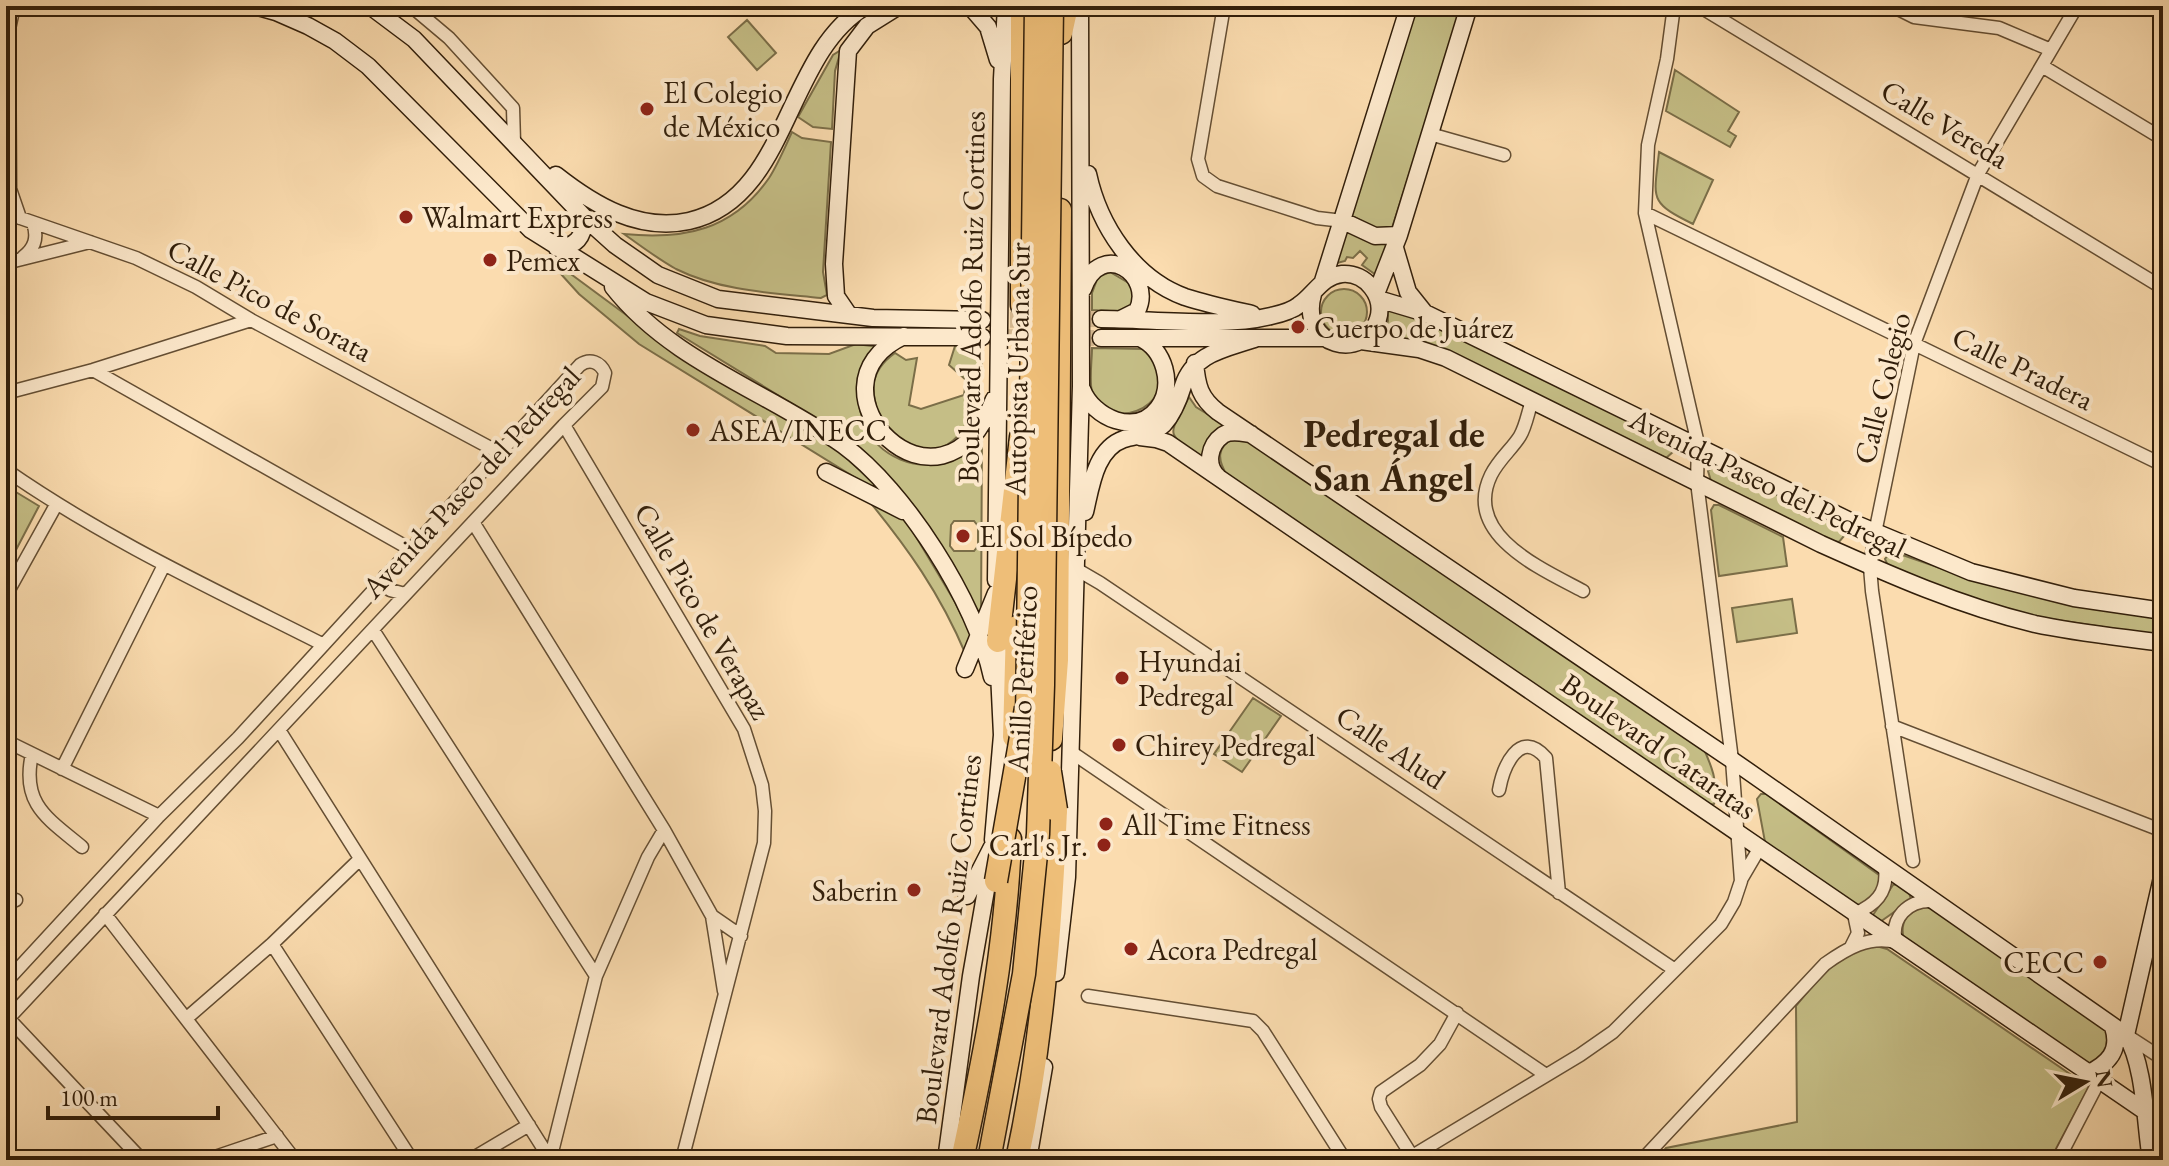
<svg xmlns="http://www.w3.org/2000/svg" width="2169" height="1166" viewBox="0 0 2169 1166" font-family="'EB Garamond',serif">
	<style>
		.green { fill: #c5be86; stroke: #7b6e48; stroke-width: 2; fill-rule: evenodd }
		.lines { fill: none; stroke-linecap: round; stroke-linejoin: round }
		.secondary-tunnel { stroke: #d3b68e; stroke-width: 16; stroke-dasharray: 16 8; stroke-linecap: butt }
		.street-casing { stroke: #644e33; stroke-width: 15 }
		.secondary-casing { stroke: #311e0a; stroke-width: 19 }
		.highway-casing { stroke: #311e0a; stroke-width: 25 }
		.street { stroke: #fce8cb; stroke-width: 12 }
		.secondary { stroke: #fce8cb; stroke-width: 16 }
		.highway { stroke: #eebe78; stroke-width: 22 }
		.highway-bridge-casing { stroke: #311e0a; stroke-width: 25; stroke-linecap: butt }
		.highway-bridge { stroke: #eebe78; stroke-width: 22 }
		.poi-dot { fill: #8f2418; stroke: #fce8cb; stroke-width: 3 }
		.labels { text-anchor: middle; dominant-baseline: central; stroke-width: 8; stroke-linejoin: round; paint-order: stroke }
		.poi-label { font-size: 30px; fill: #311e0a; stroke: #fce8cb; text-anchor: start }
		.street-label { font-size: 30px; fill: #311e0a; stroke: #fce8cb }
		.district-label { font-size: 38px; font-weight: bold; fill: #311e0a; stroke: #fce8cb }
	</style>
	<rect width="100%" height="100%" fill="#fbdcaf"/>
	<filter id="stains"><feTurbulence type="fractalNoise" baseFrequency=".0025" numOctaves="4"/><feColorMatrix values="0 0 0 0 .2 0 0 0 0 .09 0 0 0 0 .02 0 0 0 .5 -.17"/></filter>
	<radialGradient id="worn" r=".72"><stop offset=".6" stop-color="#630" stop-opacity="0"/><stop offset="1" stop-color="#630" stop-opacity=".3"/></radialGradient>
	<path class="green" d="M 1414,6 L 1463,6 L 1392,228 L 1377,229 L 1350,215 Z
		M 747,20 L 776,53 L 757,70 L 728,37 Z
		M 841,50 L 835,71 L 832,129 L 813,127 L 798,117 L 833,55 Z
		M 1675,70 L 1739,112 L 1728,131 L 1736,136 L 1730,147 L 1666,111 Z
		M 792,132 L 802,138 L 831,142 L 823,272 L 827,295 L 821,298 C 773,293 720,291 676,269 C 658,259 641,246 624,234 C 684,240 733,230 769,178 C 778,164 785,147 792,132 Z
		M 1659,152 L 1713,180 L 1693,224 C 1648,202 1654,199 1659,152 Z
		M 1345,227 L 1365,240 L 1388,241 L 1376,275 L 1362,265 L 1367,258 L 1360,251 L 1353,258 L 1347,257 L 1345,261 L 1333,264 Z
		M 564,269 L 671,348 L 840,452 L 893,501 L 639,344 L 579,294 L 560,273 Z
		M 1110,272 L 1132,285 L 1136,299 L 1127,312 L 1092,310 L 1092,293 L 1098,277 Z
		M1321 312a23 23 0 1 1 46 0a23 23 0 1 1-46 0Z
		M 1388,304 L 1417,315 L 1674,443 L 1674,451 L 1666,458 L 1447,353 L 1382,336 L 1388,321 Z
		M 679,329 L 700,336 L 765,346 L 776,353 L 829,354 L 856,344 L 879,347 C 873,359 863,373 859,386 C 856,398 860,412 864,423 C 876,457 920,474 952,460 C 964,454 973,446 982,437 L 981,617 L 978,621 L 909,503 L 885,472 L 833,429 L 677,333 ZM 954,521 L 974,521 L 978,526 L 978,546 L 974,551 L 954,551 L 950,546 L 951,525 Z
		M 955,346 L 983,346 C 982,383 971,462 916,448 C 905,445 893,436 883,430 C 874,398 863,376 895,353 L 906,360 L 917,358 L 909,405 L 921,409 L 964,395 L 966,380 L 949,365 Z
		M 1092,348 L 1144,349 C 1148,353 1154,359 1156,364 C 1178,410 1103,434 1092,392 C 1089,379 1092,361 1092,348 Z
		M 1189,397 L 1196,407 L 1225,425 C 1210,432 1205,442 1202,458 C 1163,431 1169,437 1189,397 Z
		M 1235,437 L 1248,439 L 1702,745 C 1710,762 1720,785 1714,804 L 1709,805 L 1228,477 C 1217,460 1216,447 1235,437 Z
		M 1715,465 L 1841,523 L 1844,536 L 1839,542 L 1832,541 L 1711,481 L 1708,471 Z
		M 6,486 L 39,506 L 6,569 Z
		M 865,496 L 903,515 L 955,602 L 974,640 L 966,655 C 940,593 907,547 865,496 Z
		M 1714,505 L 1719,505 L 1783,537 L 1787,566 L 1719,576 L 1711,510 Z
		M 1891,551 L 1969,578 L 2163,618 L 2163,636 L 2037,617 L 1988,605 L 1888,566 L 1885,559 Z
		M 1792,599 L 1797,633 L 1737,642 L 1732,608 Z
		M 1253,698 L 1281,716 L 1242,772 L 1214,754 Z
		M 1761,794 L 1766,794 L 1879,875 L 1881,885 L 1863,906 L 1858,908 L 1765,842 L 1757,799 Z
		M 1897,884 L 1909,892 L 1911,900 L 1880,922 L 1873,915 L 1893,885 Z
		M 1925,907 L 1932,908 L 2112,1035 L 2111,1042 L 2092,1069 L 1904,940 C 1899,921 1908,911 1925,907 Z
		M 1876,946 L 1887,949 L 2089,1087 L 2050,1160 L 1656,1160 L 1666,1148 L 1797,1122 L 1796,1006 C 1816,981 1842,949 1876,946 Z"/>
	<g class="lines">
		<path class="secondary-tunnel" d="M 986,320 L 1101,319
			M 982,337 L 1101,338"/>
		<defs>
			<path id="street" d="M 14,6 L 9,29 L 10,189 L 20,218
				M 411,6 L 449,38 L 513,108 L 514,142
				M 1224,6 L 1198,159 L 1203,176 L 1217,186 L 1317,218 L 1343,221
				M 1699,6 L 2163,288
				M 1892,6 L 1914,17 L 1999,28 L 2051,50
				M 2042,66 L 2163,139
				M 1430,134 L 1504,155
				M 6,213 L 136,258 L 196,287 L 251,320 L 500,453
				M 1645,213 L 2163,465
				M 23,257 C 35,248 38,237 33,223
				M 6,263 L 90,242
				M 93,370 L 410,549
				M 6,393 L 93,370 L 251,320
				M 1532,401 C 1528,412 1526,426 1520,436 C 1512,449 1499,459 1491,475 C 1462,535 1542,569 1583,591
				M 564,425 L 744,729 L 762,785 L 765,811 L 764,843 L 682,1160
				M 6,470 C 105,539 215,590 322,644
				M 473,522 L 664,830 L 712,916 L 724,991
				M 1076,569 L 1100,583 L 1675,970
				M 385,576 L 390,590 L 405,594
				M 6,595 L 56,505
				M 373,630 L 596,976
				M 1892,726 L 2163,831
				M 279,730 L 550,1159
				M 6,741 L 159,816
				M 1071,752 L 1546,1075
				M 32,754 C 21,804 47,818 82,847
				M 62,769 L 164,565
				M 1499,790 C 1503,768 1519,727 1546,758 L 1559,893
				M 1913,861 L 1872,591 L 1870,567 L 1875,533 L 1914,344 L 1978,174 L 2077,6
				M 1742,878 L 1759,849
				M 6,903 L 16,900
				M 105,914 L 295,1160
				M 712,916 L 741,936
				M 272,944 L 412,1160
				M 1851,947 L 1858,933 L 1854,914 C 1875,905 1888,893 1885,869
				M 6,982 L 159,816 L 238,738 L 580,365 C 590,358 600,362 605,373 L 602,387 L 564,425 L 6,1021
				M 1088,996 L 1253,1021 L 1263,1031 L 1345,1160
				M 188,1017 L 272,944 L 360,859
				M 8,1018 L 142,1160
				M 2126,1035 L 2163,1059
				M 2143,1110 L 2163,1122
				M 1412,1156 L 1381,1107 L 1379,1099 L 1381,1092 L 1420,1065 L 1440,1044 L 1457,1013
				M 206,1160 L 277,1136
				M 470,1160 L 529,1125
				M 550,1160 L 596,976 L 648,857 L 664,830
				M 1406,1160 L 1580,1055 L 1613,1032 L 1721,924 L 1734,902 L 1741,881 L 1732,760 L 1697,482 L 1698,444 L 1645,213 L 1648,145 L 1667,59 L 1674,6
				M 1642,1160 L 1825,964 C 1846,949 1869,935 1896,942 C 1890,918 1908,900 1932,901
				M 2058,1160 L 2099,1081"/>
			<path id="secondary" d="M 254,6 L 276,12 L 308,26 L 335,41 L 368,66 L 531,230 L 646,302 L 706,325 L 787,336 L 982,337
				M 370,6 L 414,39 L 585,218 L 615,245 L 658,275 L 718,299 L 873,318 L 982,320
				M 970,6 L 988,27 L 998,60
				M 1088,174 C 1099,225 1133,278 1185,297 C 1207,304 1230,309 1252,314
				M 556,175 C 594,205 639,232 689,221 C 790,198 784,54 866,6
				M 1343,221 L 1375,236 L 1399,235
				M 557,248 C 577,246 583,238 585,218
				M 1395,248 L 1408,292 L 1424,312
				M 1323,281 L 1409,6
				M 613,287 C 671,361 768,392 843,445 C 905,490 976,602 992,677
				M 1083,289 C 1101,238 1155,275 1137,311 L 1121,319
				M 1376,294 L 1399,235 L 1469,6
				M 1378,299 L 1425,313 L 1856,524 L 1971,572 L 2074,598 L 2163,611
				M 849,315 L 836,296 L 834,264 L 848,51 L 867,26 L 899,6
				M 1101,319 C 1151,319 1223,328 1271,316 C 1280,314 1292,311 1299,305 C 1314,295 1322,276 1342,274 C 1366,272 1385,297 1378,319 C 1366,362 1298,348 1313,294
				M 904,336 C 796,387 941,539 994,399
				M 1101,338 L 1325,338
				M 1361,341 L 1419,349 L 1446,358 L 1821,544 C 1890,575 1960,606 2035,624 C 2077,633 2120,637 2163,643
				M 1195,363 C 1197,386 1200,398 1218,412 L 1732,760 L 2126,1035 C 2145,1065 2145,1124 2151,1160
				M 1082,389 C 1093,418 1136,437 1158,408 C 1175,385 1164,349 1140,338
				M 1140,437 L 1156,439 L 1168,443 L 2143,1110
				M 826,472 L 903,511
				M 1218,477 C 1205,465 1209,445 1223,435 C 1231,430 1242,433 1251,434
				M 1085,512 C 1091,487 1095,449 1124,439 C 1138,435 1152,435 1164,424 C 1173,414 1179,399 1183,386 C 1194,352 1227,349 1257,338
				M 996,580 L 1002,79 L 1006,6
				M 965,669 L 996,593
				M 993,840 L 1002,735 L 997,631
				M 967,896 L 992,847
				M 1056,973 L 1067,877 L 1081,386 L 1080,6
				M 2126,1035 L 2163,873
				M 2087,1074 C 2108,1064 2121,1051 2113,1027
				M 946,1160 L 971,976 L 990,867
				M 1028,1160 L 1044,1067"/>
			<path id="highway" d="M 1061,33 L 1067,6
				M 1022,305 L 1022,6
				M 998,641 L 1021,437
				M 1014,737 L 1017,627
				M 1051,739 L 1057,660 L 1060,210
				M 962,1160 C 985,1054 1006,948 1010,839
				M 1017,1160 C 1042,1045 1051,927 1056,810"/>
		</defs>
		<use href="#street" class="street-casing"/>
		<use href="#secondary" class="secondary-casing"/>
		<use href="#highway" class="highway-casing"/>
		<use href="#street" class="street"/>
		<use href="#secondary" class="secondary"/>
		<use href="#highway" class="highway"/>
		<defs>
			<path id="highway-bridge" d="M 1027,721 L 1036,6
				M 1050,772 L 1056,810
				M 996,881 L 1026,708
				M 989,1160 L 1024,974 L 1038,834 L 1043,685 L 1052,6"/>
		</defs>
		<use href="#highway-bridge" class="highway-bridge-casing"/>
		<use href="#highway-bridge" class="highway-bridge"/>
	</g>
	<g class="poi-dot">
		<circle cx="647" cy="109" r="8"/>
		<circle cx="406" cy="217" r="8"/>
		<circle cx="490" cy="260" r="8"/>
		<circle cx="1298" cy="327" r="8"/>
		<circle cx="693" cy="430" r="8"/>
		<circle cx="963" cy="536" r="8"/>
		<circle cx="1122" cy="678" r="8"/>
		<circle cx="1119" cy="745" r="8"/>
		<circle cx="1106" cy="824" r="8"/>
		<circle cx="1104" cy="845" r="8"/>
		<circle cx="914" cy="890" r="8"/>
		<circle cx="1131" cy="949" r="8"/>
		<circle cx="2100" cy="962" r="8"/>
	</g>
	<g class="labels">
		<g class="poi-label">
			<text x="663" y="92">El Colegio<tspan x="663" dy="34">de México</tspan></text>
			<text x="422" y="217">Walmart Express</text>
			<text x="506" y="260">Pemex</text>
			<text x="1314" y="327">Cuerpo de Juárez</text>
			<text x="709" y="430">ASEA/INECC</text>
			<text x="979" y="536">El Sol Bípedo</text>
			<text x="1138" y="661">Hyundai<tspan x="1138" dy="34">Pedregal</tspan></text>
			<text x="1135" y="745">Chirey Pedregal</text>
			<text x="1122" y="824">All Time Fitness</text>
			<text x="1088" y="845" text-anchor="end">Carl's Jr.</text>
			<text x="898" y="890" text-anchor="end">Saberin</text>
			<text x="1147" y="949">Acora Pedregal</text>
			<text x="2084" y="962" text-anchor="end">CECC</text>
		</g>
		<g class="street-label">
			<text transform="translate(1945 124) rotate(31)">Calle Vereda</text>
			<text transform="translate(971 297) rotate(-89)">Boulevard Adolfo Ruiz Cortines</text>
			<text transform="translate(270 300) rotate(28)">Calle Pico de Sorata</text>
			<text transform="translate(2023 368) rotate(26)">Calle Pradera</text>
			<text transform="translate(1017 369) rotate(-89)">Autopista Urbana Sur</text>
			<text transform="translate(1882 388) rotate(-76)">Calle Colegio</text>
			<text transform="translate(471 482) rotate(-47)">Avenida Paseo del Pedregal</text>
			<text transform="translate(1768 483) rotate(26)">Avenida Paseo del Pedregal</text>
			<text transform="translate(703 611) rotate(60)">Calle Pico de Verapaz</text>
			<text transform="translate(1022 679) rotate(-87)">Anillo Periférico</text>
			<text transform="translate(1659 746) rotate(35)">Boulevard Cataratas</text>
			<text transform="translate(1391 747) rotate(34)">Calle Alud</text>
			<text transform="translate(948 939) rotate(-83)">Boulevard Adolfo Ruiz Cortines</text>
		</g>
		<g class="district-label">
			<text x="1394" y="433">Pedregal de<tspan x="1394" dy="44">San Ángel</tspan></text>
		</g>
	</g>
	<rect width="2169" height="1166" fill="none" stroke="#fbdcaf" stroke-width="32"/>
	<rect x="8" y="8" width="2153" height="1150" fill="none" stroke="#311e0a" stroke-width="4"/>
	<rect x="16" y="16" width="2137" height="1134" fill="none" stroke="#311e0a" stroke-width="2"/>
	<g transform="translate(2085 1082) rotate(80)" stroke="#fce8cb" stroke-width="6" paint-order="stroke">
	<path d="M0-6L14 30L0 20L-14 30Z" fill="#311e0a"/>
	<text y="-12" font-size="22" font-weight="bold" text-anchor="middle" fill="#311e0a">N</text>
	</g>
	<path d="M48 1106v12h170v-12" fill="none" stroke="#311e0a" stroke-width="4"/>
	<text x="60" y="1106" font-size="24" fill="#311e0a" stroke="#fce8cb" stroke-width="6" paint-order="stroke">100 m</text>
	<rect width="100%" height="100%" filter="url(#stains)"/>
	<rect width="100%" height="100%" fill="url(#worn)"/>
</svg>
